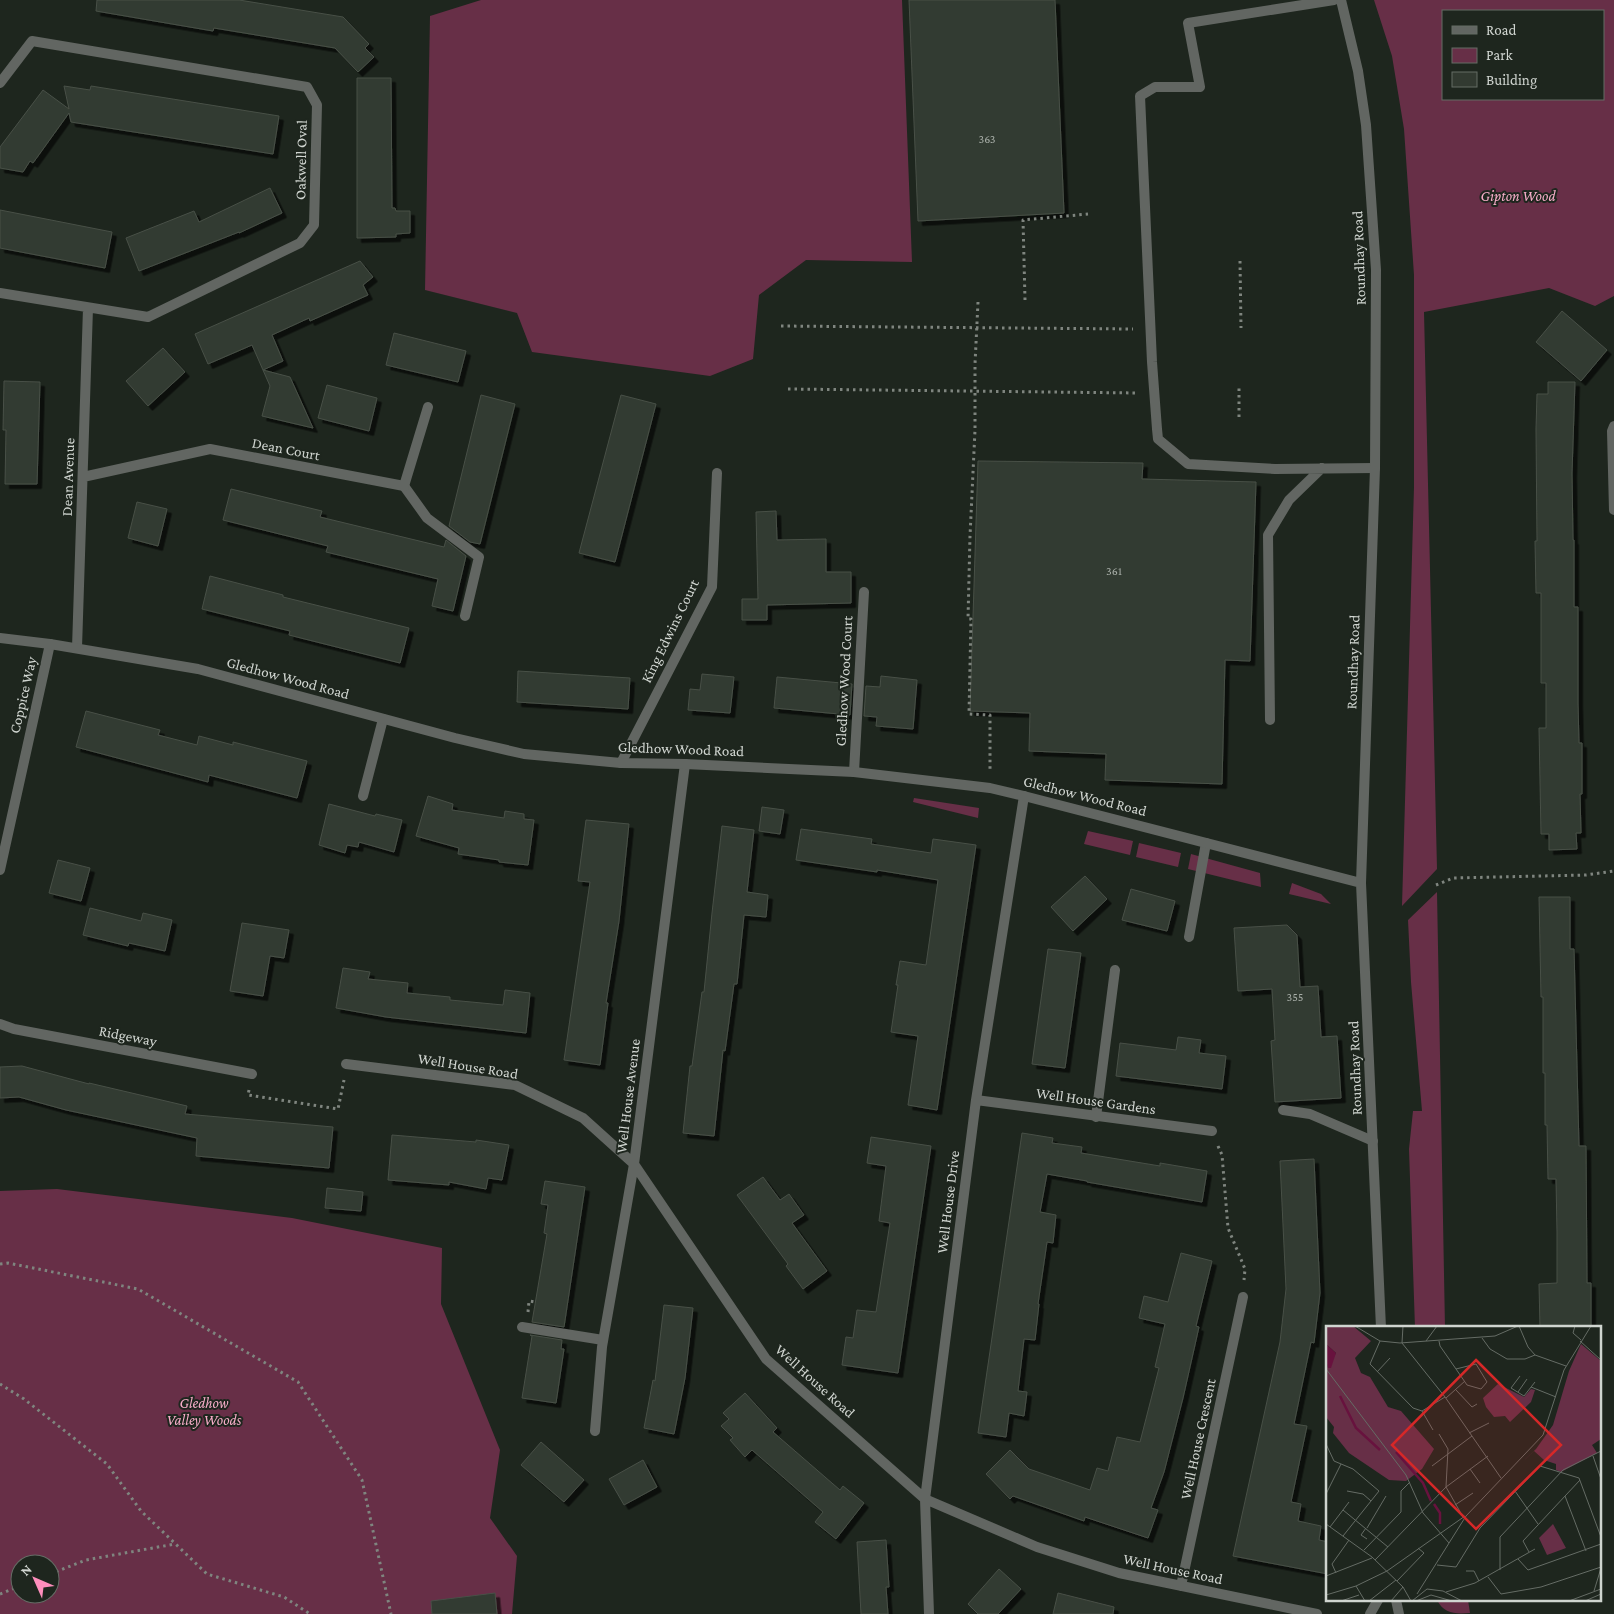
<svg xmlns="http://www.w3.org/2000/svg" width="1614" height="1614" viewBox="0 0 1614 1614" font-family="'Crimson Pro',serif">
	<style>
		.green { fill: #672f47; fill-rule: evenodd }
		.building { fill: #323a31; stroke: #485047; filter: url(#shadow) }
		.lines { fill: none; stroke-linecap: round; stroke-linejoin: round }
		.path { stroke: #7f857f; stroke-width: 3; stroke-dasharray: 2.5 4; stroke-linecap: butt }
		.service { stroke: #626662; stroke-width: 10 }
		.minor { stroke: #626662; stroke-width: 10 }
		.tertiary { stroke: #626662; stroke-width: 10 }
		.labels { text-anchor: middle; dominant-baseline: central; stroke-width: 4; stroke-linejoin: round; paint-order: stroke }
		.number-label { font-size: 12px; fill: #a8aea8 }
		.street-label { font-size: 15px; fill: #d0d5d0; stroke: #1e261e }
		.park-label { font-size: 15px; font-style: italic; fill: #f7adc9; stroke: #1e261e }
		.inset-river { fill: none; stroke: #68123e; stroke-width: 2.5 }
		.inset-road { fill: none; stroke: #656c65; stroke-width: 1 }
		.view { fill: #d62828; fill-opacity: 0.15; stroke: #d62828; stroke-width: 2.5 }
		.inset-edge { fill: none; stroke: #d0d5d0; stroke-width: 2.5 }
	</style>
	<defs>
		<filter id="shadow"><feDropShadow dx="4.5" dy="4.5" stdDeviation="0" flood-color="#0009"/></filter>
	</defs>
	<rect width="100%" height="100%" fill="#1e261e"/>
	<path class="green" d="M 481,0 L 902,0 L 912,262 L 806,260 L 759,295 L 753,359 L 710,376 L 532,352 L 517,313 L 425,290 L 430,16 Z
		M 1374,0 L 1614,0 L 1614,296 L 1595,306 L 1549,288 L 1424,312 L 1437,869 L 1402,906 L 1414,487 L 1414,275 L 1404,129 L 1392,56 ZM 1443,11 L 1603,11 L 1603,99 L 1443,99 Z
		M 914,798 L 979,808 L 978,818 L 913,802 Z
		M 1088,831 L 1133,841 L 1130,855 L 1084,844 Z
		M 1139,843 L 1181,853 L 1178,867 L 1136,857 Z
		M 1191,854 L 1260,873 L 1261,887 L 1188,869 Z
		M 1292,883 L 1321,894 L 1331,904 L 1289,894 Z
		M 1437,892 L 1445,1328 L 1415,1328 L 1409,1149 L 1413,1111 L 1422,1111 L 1411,982 L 1408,920 Z
		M 57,1189 L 292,1218 L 442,1248 L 441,1304 L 500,1450 L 490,1518 L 517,1556 L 512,1614 L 0,1614 L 0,1191 ZM 20,1564 L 50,1564 L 50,1594 L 20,1594 Z
		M 1437,1600 L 1468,1600 L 1470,1613 C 1455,1614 1444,1614 1437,1600 Z"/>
	<path class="building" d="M 97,0 L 239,0 L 343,17 L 369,44 L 365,48 L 374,57 L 358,72 L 335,48 L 214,28 L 213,31 L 96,11 Z
		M 909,0 L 1055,0 L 1064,213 L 918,221 Z
		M 357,78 L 391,78 L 392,208 L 395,208 L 396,211 L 410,211 L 410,233 L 396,234 L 396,237 L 357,238 Z
		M 64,86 L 90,90 L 91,86 L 279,116 L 273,154 L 71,122 L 69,113 L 33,163 L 30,161 L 23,172 L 0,168 L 0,147 L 43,90 L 69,109 Z
		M 270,188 L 282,213 L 239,233 L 239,232 L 139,271 L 126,238 L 194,211 L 199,222 Z
		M 0,210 L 112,232 L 105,268 L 0,248 Z
		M 360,261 L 373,277 L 363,285 L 368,295 L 310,321 L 309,318 L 272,335 L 283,361 L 263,370 L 290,377 L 313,428 L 262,416 L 270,386 L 252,345 L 208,364 L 195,334 Z
		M 1562,311 L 1607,350 L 1581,381 L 1536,342 Z
		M 394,333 L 466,351 L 458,382 L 386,365 Z
		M 163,348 L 185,372 L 148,406 L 126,381 Z
		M 4,381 L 40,382 L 37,484 L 5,484 L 6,430 L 3,430 Z
		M 1548,382 L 1575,382 L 1572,473 L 1573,540 L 1574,540 L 1574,607 L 1578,607 L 1578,703 L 1579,743 L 1582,743 L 1582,794 L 1580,794 L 1581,833 L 1576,833 L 1577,849 L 1549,850 L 1549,834 L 1541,834 L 1539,728 L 1546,728 L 1546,683 L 1541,683 L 1541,593 L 1536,593 L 1535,541 L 1537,541 L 1536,429 L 1537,394 L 1548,394 Z
		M 327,385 L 377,398 L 369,431 L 318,418 Z
		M 481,395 L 515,404 L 480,544 L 470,542 L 449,526 Z
		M 621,395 L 656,404 L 615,562 L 579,553 Z
		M 978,461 L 1143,463 L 1142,479 L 1256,482 L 1250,661 L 1225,660 L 1222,784 L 1105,780 L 1106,754 L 1029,751 L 1030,713 L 970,711 Z
		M 231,489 L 322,511 L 320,517 L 444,547 L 446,540 L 466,556 L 453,611 L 432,606 L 438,579 L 326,552 L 328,546 L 223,520 Z
		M 137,502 L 167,509 L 158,546 L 128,538 Z
		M 776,511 L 777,540 L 826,539 L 826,572 L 851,572 L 851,603 L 767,605 L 767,620 L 742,620 L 742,599 L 758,599 L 756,512 Z
		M 210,576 L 283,595 L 283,597 L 409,628 L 400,663 L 289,635 L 290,631 L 202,609 Z
		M 518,671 L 630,678 L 628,709 L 517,702 Z
		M 702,674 L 734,677 L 730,713 L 688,710 L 690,689 L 700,690 Z
		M 881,676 L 917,680 L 913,729 L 876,726 L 877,717 L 864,716 L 866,686 L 880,687 Z
		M 777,677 L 852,684 L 850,715 L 774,708 Z
		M 86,711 L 160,730 L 158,735 L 197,745 L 199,736 L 233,745 L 233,742 L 307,761 L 297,798 L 209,775 L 208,782 L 76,747 Z
		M 428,796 L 453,804 L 452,810 L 504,818 L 505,811 L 524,814 L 524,819 L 534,820 L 528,865 L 499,862 L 499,860 L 458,854 L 459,848 L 416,836 Z
		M 329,804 L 375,816 L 376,814 L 402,820 L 394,852 L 359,842 L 358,847 L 347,845 L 345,853 L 319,845 Z
		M 762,807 L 784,810 L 780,834 L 759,831 Z
		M 586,820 L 629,824 L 619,921 L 606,1003 L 608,1003 L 600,1065 L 564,1060 L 590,882 L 578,881 Z
		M 722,826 L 754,830 L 747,892 L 768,895 L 766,917 L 744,915 L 737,984 L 734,984 L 725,1051 L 723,1050 L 714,1136 L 683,1133 L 690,1066 L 692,1066 L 702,992 L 704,992 L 712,913 Z
		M 801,829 L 872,839 L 871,844 L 931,853 L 933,839 L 976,845 L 937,1110 L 908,1105 L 918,1036 L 891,1032 L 898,985 L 896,985 L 900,961 L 926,965 L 938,880 L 877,870 L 877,872 L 796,860 Z
		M 58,860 L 90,868 L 81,901 L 49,893 Z
		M 1085,876 L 1107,899 L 1073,931 L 1051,907 Z
		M 1131,889 L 1175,901 L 1167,931 L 1122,920 Z
		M 1539,897 L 1570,897 L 1570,949 L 1574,949 L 1579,1146 L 1586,1146 L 1587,1283 L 1591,1283 L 1591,1328 L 1540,1328 L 1539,1284 L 1557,1283 L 1557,1232 L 1556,1179 L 1548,1179 L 1547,1125 L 1545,1125 L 1545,1073 L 1543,1073 L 1543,997 L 1541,997 Z
		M 90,908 L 141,921 L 143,913 L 172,920 L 165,951 L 129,943 L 128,946 L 83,935 Z
		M 242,923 L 289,930 L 284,958 L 270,956 L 263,996 L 230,991 Z
		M 1287,925 L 1297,935 L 1300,987 L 1318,986 L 1321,1037 L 1337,1036 L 1341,1098 L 1275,1102 L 1271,1041 L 1275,1040 L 1272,989 L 1238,991 L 1234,928 Z
		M 1048,949 L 1081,953 L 1065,1068 L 1032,1064 Z
		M 343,968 L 370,972 L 368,979 L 408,983 L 407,993 L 450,997 L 450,1000 L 503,1005 L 505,990 L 530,993 L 526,1033 L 386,1017 L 336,1008 Z
		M 1178,1037 L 1201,1040 L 1199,1053 L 1226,1056 L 1222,1089 L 1116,1076 L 1120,1043 L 1176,1050 Z
		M 22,1066 L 89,1084 L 89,1083 L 187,1106 L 185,1114 L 333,1127 L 329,1168 L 196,1156 L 197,1138 L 66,1110 L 19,1097 L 0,1098 L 0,1067 Z
		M 1022,1133 L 1053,1138 L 1052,1143 L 1082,1147 L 1081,1153 L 1160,1166 L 1160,1163 L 1207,1171 L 1202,1202 L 1087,1182 L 1087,1181 L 1047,1174 L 1040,1212 L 1056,1215 L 1053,1243 L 1047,1242 L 1038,1304 L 1039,1304 L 1035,1340 L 1024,1339 L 1018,1391 L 1027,1392 L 1024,1416 L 1009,1413 L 1006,1437 L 978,1433 Z
		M 392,1135 L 476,1142 L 476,1140 L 509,1145 L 502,1180 L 488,1178 L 486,1189 L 449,1182 L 449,1185 L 388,1180 Z
		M 871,1137 L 931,1146 L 898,1373 L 842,1365 L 846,1337 L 853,1338 L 857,1310 L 876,1312 L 890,1223 L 879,1221 L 886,1166 L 867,1163 Z
		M 1314,1159 L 1320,1293 L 1314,1343 L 1311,1342 L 1294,1424 L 1307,1426 L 1291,1502 L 1301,1504 L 1298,1521 L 1321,1526 L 1319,1540 L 1328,1542 L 1328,1574 L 1233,1556 L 1280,1342 L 1286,1289 L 1280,1161 Z
		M 763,1177 L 780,1200 L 789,1194 L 804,1215 L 792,1223 L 827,1271 L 803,1289 L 786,1266 L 788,1264 L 737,1195 Z
		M 545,1181 L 585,1187 L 564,1327 L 532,1322 L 547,1234 L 544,1233 L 548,1205 L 541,1204 Z
		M 327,1188 L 363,1192 L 361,1211 L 325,1208 Z
		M 1181,1253 L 1212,1261 L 1196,1326 L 1199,1327 L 1183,1398 L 1164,1472 L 1151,1508 L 1158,1510 L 1148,1538 L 1085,1517 L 1084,1521 L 1013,1496 L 1010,1499 L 986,1474 L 1010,1450 L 1029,1469 L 1090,1490 L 1097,1468 L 1108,1471 L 1117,1437 L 1140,1442 L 1159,1368 L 1155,1367 L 1165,1324 L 1139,1318 L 1144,1296 L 1168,1302 Z
		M 664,1305 L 693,1308 L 685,1378 L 674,1434 L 644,1428 L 653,1380 L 655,1381 Z
		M 530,1335 L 562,1340 L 561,1349 L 564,1349 L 556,1403 L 522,1398 L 532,1336 Z
		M 745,1393 L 777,1428 L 773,1432 L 840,1490 L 843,1486 L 864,1503 L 836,1539 L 815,1522 L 823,1512 L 752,1450 L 745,1457 L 730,1440 L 733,1438 L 721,1426 L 729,1419 L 723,1413 Z
		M 541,1442 L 584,1480 L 564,1502 L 521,1465 Z
		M 643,1460 L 657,1487 L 624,1505 L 609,1479 Z
		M 886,1540 L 889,1587 L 886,1587 L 888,1614 L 861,1614 L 857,1542 Z
		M 999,1569 L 1021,1589 L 998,1614 L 978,1614 L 968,1604 Z
		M 495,1593 L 497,1614 L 432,1614 L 431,1601 Z
		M 1058,1593 L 1114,1607 L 1113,1614 L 1053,1614 Z"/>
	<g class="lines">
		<path class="path" d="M 1240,261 L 1241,328
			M 1025,300 L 1023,220 L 1088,214
			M 978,302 L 975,364 L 975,430 L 970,536 L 968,619 L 971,619 L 969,714 L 990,715 L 990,770
			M 781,326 L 1133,329
			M 788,389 L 1137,393
			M 1239,417 L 1239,387
			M 1436,885 L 1453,878 L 1586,875 L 1614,871
			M 249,1090 L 248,1095 L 338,1109 L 344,1080
			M 1218,1146 L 1222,1155 L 1228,1228 L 1245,1269 L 1244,1280
			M 0,1264 L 8,1263 L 138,1289 L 298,1382 L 362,1480 L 391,1614
			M 528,1312 L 529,1301 L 535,1302
			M 0,1384 L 24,1399 L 107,1464 L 141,1511 L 207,1574 L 284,1597 L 310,1614
			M 50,1574 L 86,1560 L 175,1544
			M 0,1594 L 20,1586"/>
		<path class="service" d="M 1334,0 L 1188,23 L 1200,87 L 1155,87 L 1140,96 L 1152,362 L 1157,429 L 1158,439 L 1188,464 L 1275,469 L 1375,468
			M 404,486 L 427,518 L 479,557 L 465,616
			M 1270,720 L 1268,535 L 1289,500 L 1322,468
			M 363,796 L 383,719
			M 1189,937 L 1206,843
			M 1283,1110 L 1310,1114 L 1373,1141
			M 1096,1117 L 1115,970
			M 522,1327 L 603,1340"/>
		<path class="minor" d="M 0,83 L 32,41 L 307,87 L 317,105 L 314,225 L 300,243 L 148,317 L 0,293
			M 1614,426 L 1612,431 L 1614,510
			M 83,477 L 210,449 L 404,486 L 428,407
			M 77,648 L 88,308
			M 621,763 L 712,587 L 717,473
			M 854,772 L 864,592
			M 0,870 L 50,644
			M 0,1024 L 14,1029 L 252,1074
			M 346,1064 L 515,1085 L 583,1118 L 634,1164 L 766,1359 L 925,1499 L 1037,1547 L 1119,1573 L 1317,1614
			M 976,1100 L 1212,1131
			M 595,1431 L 602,1347 L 634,1164 L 685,764
			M 1181,1586 L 1243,1297
			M 929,1614 L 925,1499 L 976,1100 L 1024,796"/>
		<path class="tertiary" d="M 1341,0 L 1358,71 L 1366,125 L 1376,270 L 1375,468 L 1361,883 L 1381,1328
			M 0,638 L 50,644 L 198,669 L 455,738 L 524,754 L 621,763 L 685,764 L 854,772 L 990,788 L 1024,796 L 1361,883
			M 1396,1600 L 1399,1614
			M 1370,1614 L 1378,1600"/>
	</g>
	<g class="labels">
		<g class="number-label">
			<text x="987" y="139">363</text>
			<text x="1114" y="571">361</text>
			<text x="1295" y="997">355</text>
		</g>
		<g class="street-label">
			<text transform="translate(301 160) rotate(-89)">Oakwell Oval</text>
			<text transform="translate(1359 258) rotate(-92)">Roundhay Road</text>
			<text transform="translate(286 449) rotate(11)">Dean Court</text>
			<text transform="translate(68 477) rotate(-88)">Dean Avenue</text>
			<text transform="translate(670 631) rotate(-64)">King Edwins Court</text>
			<text transform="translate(1353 662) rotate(-88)">Roundhay Road</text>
			<text transform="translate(288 678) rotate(15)">Gledhow Wood Road</text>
			<text transform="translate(844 681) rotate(-87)">Gledhow Wood Court</text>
			<text transform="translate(23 695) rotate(-77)">Coppice Way</text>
			<text transform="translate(681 749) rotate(2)">Gledhow Wood Road</text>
			<text transform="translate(1085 796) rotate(14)">Gledhow Wood Road</text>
			<text transform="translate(128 1036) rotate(11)">Ridgeway</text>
			<text transform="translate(468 1066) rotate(9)">Well House Road</text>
			<text transform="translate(1355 1068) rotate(-92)">Roundhay Road</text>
			<text transform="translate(628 1096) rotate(-83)">Well House Avenue</text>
			<text transform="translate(1096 1101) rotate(8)">Well House Gardens</text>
			<text transform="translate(948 1202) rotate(-83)">Well House Drive</text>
			<text transform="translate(815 1381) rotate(42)">Well House Road</text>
			<text transform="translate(1198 1439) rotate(-78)">Well House Crescent</text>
			<text transform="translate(1173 1569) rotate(12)">Well House Road</text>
		</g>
		<g class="park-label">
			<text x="1518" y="196">Gipton Wood</text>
			<text x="204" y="1403">Gledhow<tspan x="204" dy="17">Valley Woods</tspan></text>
		</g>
	</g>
	<g transform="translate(1326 1326)">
		<rect width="275" height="275" fill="#1e261e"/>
		<path d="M 0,0 L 27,0 L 45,15 L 29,32 L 35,47 L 44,51 L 62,81 L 75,85 L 108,123 L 96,143 L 80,155 L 63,154 L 23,127 L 7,107 L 8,101 L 0,91 L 0,34 L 2,42 L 10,27 L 0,18 ZM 255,18 L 275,35 L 275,113 L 266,119 L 271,127 L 235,146 L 230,144 L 230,138 L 218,134 L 208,125 L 176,155 L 210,123 L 227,99 L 243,45 ZM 172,58 L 198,71 L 205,63 L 209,64 L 205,76 L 184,96 L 179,90 L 168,91 L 160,81 L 157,72 ZM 227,198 L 240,222 L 221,229 L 213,212 Z" fill="#672f47"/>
		<path d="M 0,18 L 10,27 L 5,42 L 2,42 L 0,34 Z" fill="#68123e"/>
		<path class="inset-river" d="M 14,70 L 30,102 L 54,124M 70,126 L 97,157 L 105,175M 108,178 L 114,187 L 114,198"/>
		<path class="inset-road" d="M 29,0 L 54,15 L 74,17 L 169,10 L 192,0M 193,0 L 202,21 L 209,29 L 240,40M 249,0 L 247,7 L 255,14M 156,12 L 164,23 L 181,33 L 199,33 L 209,29M 54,15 L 44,38 L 87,82 L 96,85M 100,15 L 111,0M 113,15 L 114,20 L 130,43 L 141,59 L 155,63 L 161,56 L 150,38 L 130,43M 254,15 L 275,34M 76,17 L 119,71 L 175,152M 76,17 L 77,0M 0,43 L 80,149 L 97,187 L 123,217M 51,46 L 64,32M 194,50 L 185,62 L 198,70 L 209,56M 205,61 L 230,71M 130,64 L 146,81 L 151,78M 192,66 L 201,53M 120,72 L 139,55M 96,85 L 119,71M 96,85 L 107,104M 143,107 L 163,97M 113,108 L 122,123 L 120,161 L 137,191M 0,118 L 8,135 L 27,143 L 53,165 L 17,210M 267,130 L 275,153M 106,140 L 146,110M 144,143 L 154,157M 21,165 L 37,168 L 45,175M 189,165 L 212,198M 0,168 L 15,138M 239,170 L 260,225M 129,179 L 147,167M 17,184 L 62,221M 0,198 L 46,231 L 77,261 L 85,275M 4,201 L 23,176M 40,202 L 35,209 L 41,213M 41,202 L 60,170M 38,224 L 75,186 L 75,165 L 84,156M 203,226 L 197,215 L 254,154M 192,233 L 202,244 L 275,218M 49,234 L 120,161 L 162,130M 111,239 L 130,241 L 154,202 L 214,140 L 253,152 L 275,211M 174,244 L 174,211 L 237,144 L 275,125M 140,245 L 148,245 L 153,255M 10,247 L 6,238 L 23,214M 0,250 L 46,232M 162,251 L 175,268 L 215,261 L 275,241M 71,255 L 98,227 L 92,222M 30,260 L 39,275M 268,265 L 275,242M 120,266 L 149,257 L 209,223M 91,268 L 140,190 L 217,109 L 238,44 L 265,0M 0,269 L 30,260 L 61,245 L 139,190M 15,275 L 33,269M 43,275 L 70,254M 65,275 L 77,261M 86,275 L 101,263 L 117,265 L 136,275M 90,275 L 105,269 L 126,275M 243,275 L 275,263M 259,275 L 275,268"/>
		<path class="view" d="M 150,34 L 235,119 L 150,203 L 66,119 Z"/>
		<rect width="275" height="275" class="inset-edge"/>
	</g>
	<rect x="1442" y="10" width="162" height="90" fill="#1e261e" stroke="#656c65"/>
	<rect x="1452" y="26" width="25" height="8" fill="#626662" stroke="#656c65"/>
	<text x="1486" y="35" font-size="15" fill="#d0d5d0">Road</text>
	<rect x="1452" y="48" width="25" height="15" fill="#672f47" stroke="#656c65"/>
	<text x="1486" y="60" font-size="15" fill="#d0d5d0">Park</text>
	<rect x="1452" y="72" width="25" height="15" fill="#323a31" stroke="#656c65"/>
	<text x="1486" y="85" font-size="15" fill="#d0d5d0">Building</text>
	<g transform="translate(35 1579) rotate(315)"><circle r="24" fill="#1e261e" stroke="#656c65"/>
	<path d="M0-4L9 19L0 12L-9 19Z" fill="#fe8ebc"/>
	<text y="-8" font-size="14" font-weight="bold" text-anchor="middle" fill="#d0d5d0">N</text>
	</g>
</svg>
